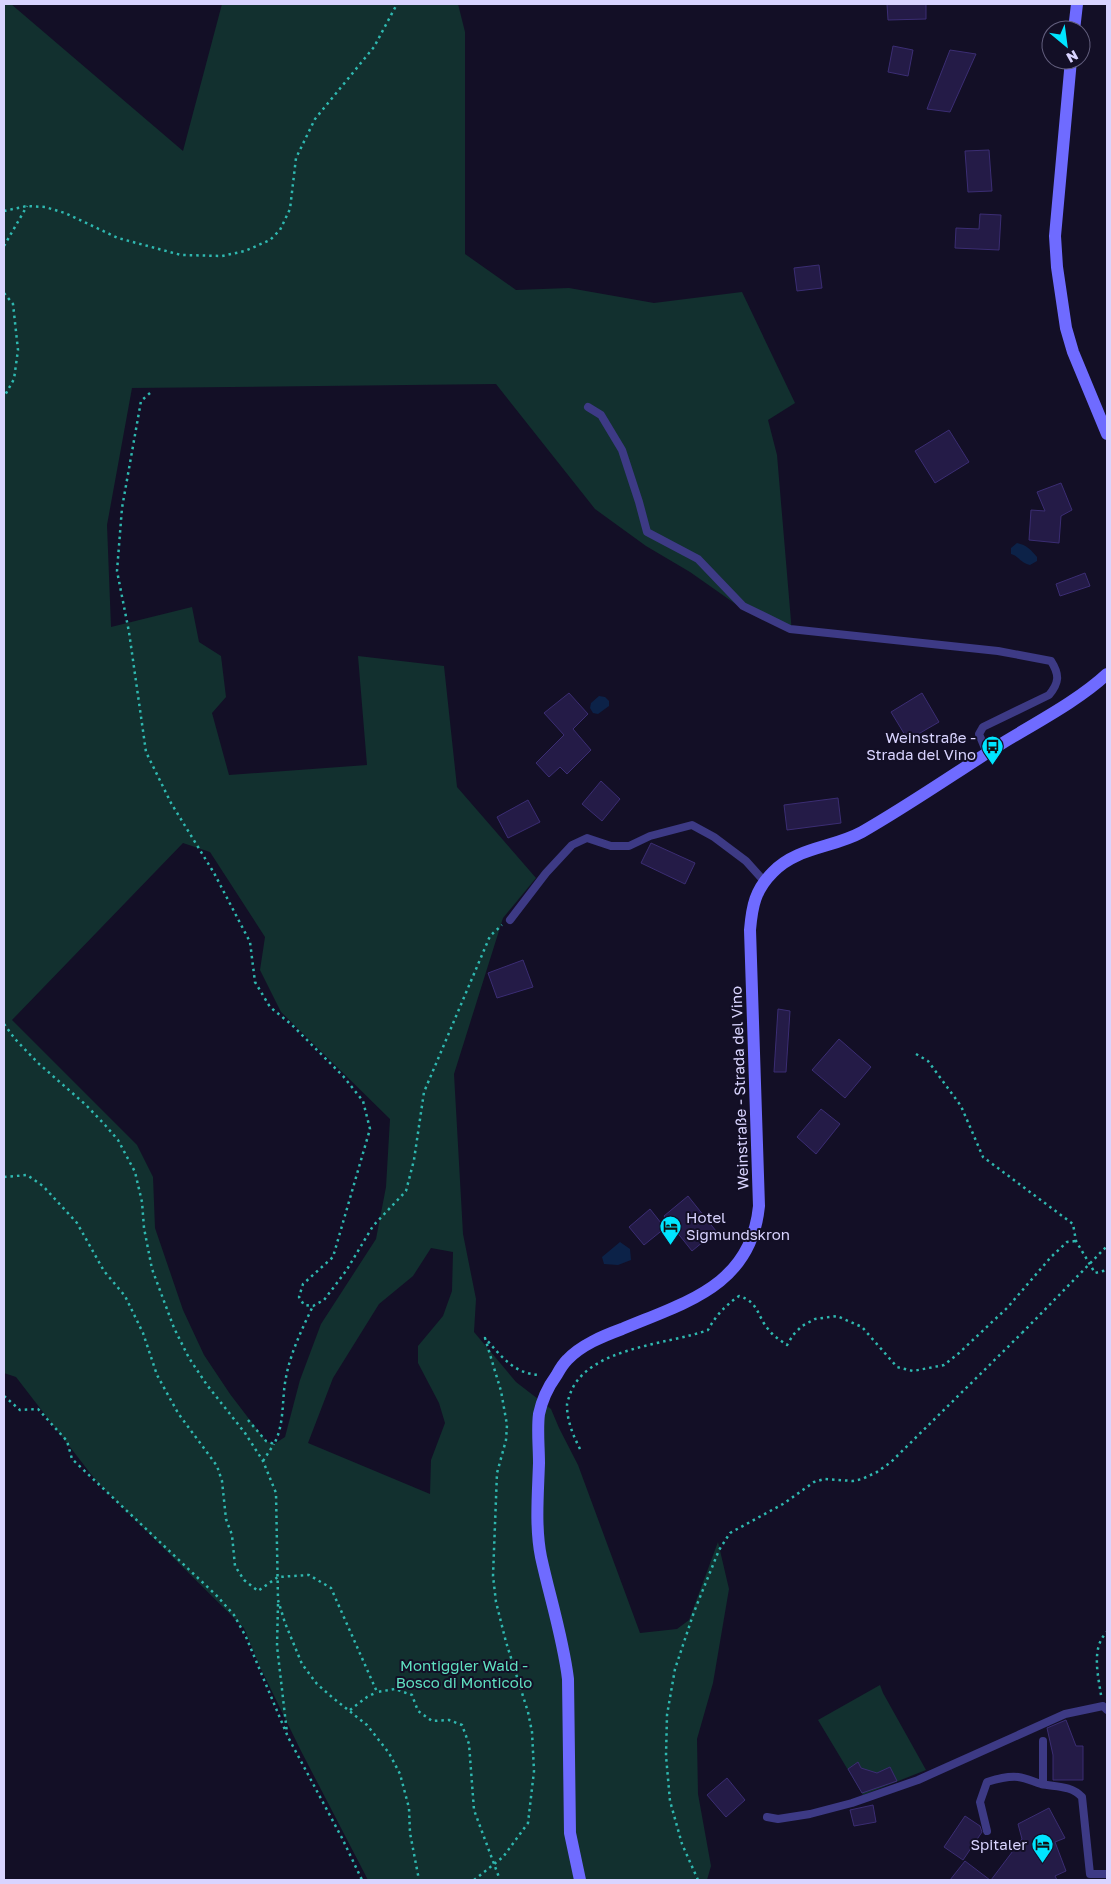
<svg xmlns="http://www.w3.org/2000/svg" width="1111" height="1884" viewBox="0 0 1111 1884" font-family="'Golos Text',sans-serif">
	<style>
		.green { fill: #12302f; fill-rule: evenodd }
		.water { fill: #0c2248 }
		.building { fill: #241b47; stroke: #3b2d73 }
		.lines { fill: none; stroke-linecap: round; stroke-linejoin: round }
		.path { stroke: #2fb8b0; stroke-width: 2.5; stroke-dasharray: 2.5 4; stroke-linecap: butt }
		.lane { stroke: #3d3a85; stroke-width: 8 }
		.secondary { stroke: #6f6bff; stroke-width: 12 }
		.path-bridge { stroke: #2fb8b0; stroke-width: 2.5; stroke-dasharray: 2.5 4; stroke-linecap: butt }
		.labels { text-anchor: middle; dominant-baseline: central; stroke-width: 4; stroke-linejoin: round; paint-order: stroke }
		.poi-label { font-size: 15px; fill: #d9d4ff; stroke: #130f26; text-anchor: end }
		.street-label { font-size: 15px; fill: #d9d4ff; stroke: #130f26 }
		.park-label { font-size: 15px; fill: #5fe0c0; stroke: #130f26 }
	</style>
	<rect width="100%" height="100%" fill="#130f26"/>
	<path class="green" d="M 4,4 L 11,4 L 183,151 L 222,4 L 458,4 L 465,32 L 465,254 L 516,290 L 569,288 L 654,303 L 742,292 L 795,403 L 768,420 L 777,455 L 792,633 L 737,605 L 690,572 L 646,546 L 595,509 L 496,384 L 132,388 L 107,525 L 111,627 L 192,607 L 199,642 L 221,656 L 226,697 L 212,713 L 229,775 L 367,765 L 358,656 L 444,666 L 457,787 L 536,878 L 503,918 L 454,1074 L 463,1234 L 476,1299 L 474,1332 L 516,1382 L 551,1409 L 559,1428 L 578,1465 L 640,1633 L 677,1629 L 689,1620 L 718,1542 L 729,1589 L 713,1683 L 697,1739 L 698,1794 L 711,1866 L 707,1880 L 368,1880 L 300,1749 L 260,1667 L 244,1628 L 97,1482 L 16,1377 L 4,1373 ZM 183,843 L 210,852 L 265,937 L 260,970 L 281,1012 L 390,1119 L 386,1187 L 376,1239 L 321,1324 L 300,1380 L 285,1437 L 274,1444 L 266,1441 L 230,1394 L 204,1355 L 183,1310 L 155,1228 L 153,1177 L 137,1145 L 12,1020 ZM 431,1248 L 453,1252 L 452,1291 L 443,1316 L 418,1346 L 418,1363 L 439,1403 L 445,1423 L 431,1460 L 430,1494 L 308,1443 L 333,1378 L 379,1304 L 413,1276 Z
		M 880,1685 L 883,1693 L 926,1770 L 863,1795 L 818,1720 Z"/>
	<path class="water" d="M 1017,543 C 1027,545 1031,550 1037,557 L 1037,561 L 1030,565 C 1020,563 1019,556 1011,554 L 1011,548 Z
		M 599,696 L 605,697 L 609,701 L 609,706 L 598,714 L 593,713 L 590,708 L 591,703 Z
		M 620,1242 L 630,1249 L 631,1260 L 618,1265 L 604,1264 L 602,1257 Z"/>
	<path class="building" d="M 887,4 L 926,4 L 926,19 L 888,20 Z
		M 893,46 L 913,50 L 908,76 L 888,72 Z
		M 950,50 L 976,54 L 950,112 L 927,109 Z
		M 989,150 L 992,191 L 968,192 L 965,151 Z
		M 980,214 L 1001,215 L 999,250 L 955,248 L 956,228 L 979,229 Z
		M 819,265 L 822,288 L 797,291 L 794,268 Z
		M 949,430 L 969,462 L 935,483 L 915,451 Z
		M 1061,483 L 1072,510 L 1061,516 L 1059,543 L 1029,540 L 1031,510 L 1045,511 L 1037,492 Z
		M 1085,573 L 1090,586 L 1060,596 L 1056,584 Z
		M 569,693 L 588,714 L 573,729 L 591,750 L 567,774 L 560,767 L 549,777 L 536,763 L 564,735 L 544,713 Z
		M 922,693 L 939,722 L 908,740 L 891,712 Z
		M 601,781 L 620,799 L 602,821 L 582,804 Z
		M 838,798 L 841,823 L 787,830 L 784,805 Z
		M 528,800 L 540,822 L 508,838 L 497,817 Z
		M 651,843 L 695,863 L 685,884 L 641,863 Z
		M 523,960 L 533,987 L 497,998 L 488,973 Z
		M 778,1009 L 790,1011 L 786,1072 L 774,1072 Z
		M 839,1039 L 871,1067 L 845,1098 L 812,1070 Z
		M 821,1109 L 840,1124 L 816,1154 L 797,1137 Z
		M 688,1196 L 716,1231 L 692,1251 L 664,1216 Z
		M 650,1209 L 665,1228 L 644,1245 L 629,1227 Z
		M 1066,1720 L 1076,1746 L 1083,1746 L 1083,1780 L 1053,1780 L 1053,1755 L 1047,1728 Z
		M 858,1762 L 861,1768 L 877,1773 L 890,1767 L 897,1781 L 862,1793 L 848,1769 Z
		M 727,1778 L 745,1800 L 726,1817 L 707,1795 Z
		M 873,1805 L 876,1822 L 854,1826 L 850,1810 Z
		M 1049,1808 L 1065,1838 L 1055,1842 L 1066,1871 L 1055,1876 L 1057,1880 L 991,1880 L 1022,1839 L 1018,1824 Z
		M 965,1816 L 980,1826 L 982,1832 L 963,1860 L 944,1847 Z
		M 965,1861 L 990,1880 L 950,1880 Z"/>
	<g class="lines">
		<path class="path" d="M 4,211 L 27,206 L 45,207 L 65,213 L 118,238 L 181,255 L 222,256 L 245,251 L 270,240 L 280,230 L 290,209 L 296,158 L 315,119 L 374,47 L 397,4
			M 4,246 L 27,206
			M 4,293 L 13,304 L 18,350 L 14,379 L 4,397
			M 150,393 L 141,401 L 122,508 L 117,571 L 129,632 L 146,752 L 171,803 L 214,873 L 250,942 L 255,982 L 270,1007 L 292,1025 L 343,1076 L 363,1101 L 370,1129 L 333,1257 L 303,1284 L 299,1297 L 304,1305 L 313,1306 L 324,1300 L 346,1271 L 373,1226 L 406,1191 L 414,1160 L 424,1092 L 490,936 L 502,925
			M 4,1024 L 15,1039 L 38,1063 L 86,1105 L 105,1125 L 118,1140 L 135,1172 L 142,1202 L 144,1228 L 152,1269 L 174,1328 L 189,1358 L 207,1385 L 245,1433 L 263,1461 L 276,1493 L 278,1600 L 285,1623 L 302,1664 L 317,1684 L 333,1698 L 367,1725 L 389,1753 L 400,1774 L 409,1808 L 410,1833 L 419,1880
			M 916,1054 L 928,1061 L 961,1106 L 983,1157 L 1073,1224 L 1076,1241 L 1095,1273 L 1107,1270
			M 4,1177 L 27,1175 L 43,1186 L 77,1223 L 104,1271 L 125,1296 L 143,1333 L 157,1375 L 178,1413 L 217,1466 L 222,1481 L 226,1519 L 232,1535 L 235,1566 L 244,1580 L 258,1591 L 278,1577 L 309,1575 L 331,1588 L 377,1692 L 395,1689 L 412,1695 L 418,1711 L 432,1721 L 449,1720 L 462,1725 L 469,1744 L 474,1810 L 500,1880
			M 4,1396 L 20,1410 L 38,1409 L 67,1441 L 72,1459 L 217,1596 L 234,1615 L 246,1637 L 288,1737 L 342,1838 L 362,1880
			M 248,1420 L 266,1441 L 274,1444 C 284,1426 282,1403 285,1383 C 289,1356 301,1331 313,1306
			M 580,1449 C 573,1435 567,1421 567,1405 C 567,1402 569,1398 570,1394 C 587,1347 667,1345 708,1330 C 716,1315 725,1306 739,1296 C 759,1302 757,1316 768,1329 C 773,1336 780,1340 787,1345 L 793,1335 L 802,1326 L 815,1319 L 837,1316 L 862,1327 L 897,1367 L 913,1371 L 944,1365 L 959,1353 L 1007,1308 L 1051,1257 L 1067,1242 L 1076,1241
			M 263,1461 L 274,1444
			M 278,1604 L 277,1646 L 287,1733
			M 1101,1695 C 1098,1675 1091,1647 1107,1632
			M 350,1710 L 367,1697 L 377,1692
			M 474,1880 L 503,1857 L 528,1823 L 534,1771 L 532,1732 L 528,1712 L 506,1642 L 496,1602 L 493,1576 L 497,1473 L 506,1440 L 507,1425 L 501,1391 L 485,1338 C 501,1356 514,1374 540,1375
			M 698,1880 L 682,1844 L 670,1801 L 666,1756 L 667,1715 L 675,1669 L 694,1612 L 719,1550 L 730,1533 L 783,1504 L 814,1482 L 824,1479 L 853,1481 L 862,1479 L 877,1472 L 891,1462 L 1022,1333"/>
		<path class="lane" d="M 588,407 L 601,415 L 622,450 L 639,502 L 647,532 L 698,559 L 743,606 L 790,629 L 998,651 L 1051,661 C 1060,675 1059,683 1049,695 L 983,727 L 979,734 L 987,753
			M 510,920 L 546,873 L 572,845 L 587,838 L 611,846 L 629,846 L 650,836 L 692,825 L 714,837 L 746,861 L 765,882
			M 1043,1741 L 1043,1784
			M 767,1817 L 778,1819 L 810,1814 L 852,1803 L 918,1780 L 1065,1714 L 1103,1706 L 1107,1710
			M 987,1831 L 980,1802 L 987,1782 C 997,1779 1007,1776 1018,1777 C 1026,1778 1034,1782 1041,1784 C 1055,1787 1071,1785 1082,1797 L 1090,1874 L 1107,1874"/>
		<path class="secondary" d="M 1074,30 L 1077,4
			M 1071,60 L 1055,236 L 1057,267 L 1066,328 L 1073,352 L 1107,434
			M 580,1880 L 570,1833 L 568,1679 C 563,1638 550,1598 541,1557 C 535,1527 538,1494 539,1463 C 539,1447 537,1429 539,1414 C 542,1400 548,1387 556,1376 C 559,1371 562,1365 567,1360 C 581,1345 603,1336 622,1329 C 686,1302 751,1286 759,1206 L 750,930 C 752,906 755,890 773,872 C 797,847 833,848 862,832 C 911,804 958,771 1006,741 C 1039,721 1079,700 1107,674"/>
		<path class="path-bridge" d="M 1022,1333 L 1107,1246"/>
	</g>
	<defs>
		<symbol id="bus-pin" viewBox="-11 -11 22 30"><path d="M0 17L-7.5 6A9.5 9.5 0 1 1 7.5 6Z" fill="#00e5ff" stroke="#130f26"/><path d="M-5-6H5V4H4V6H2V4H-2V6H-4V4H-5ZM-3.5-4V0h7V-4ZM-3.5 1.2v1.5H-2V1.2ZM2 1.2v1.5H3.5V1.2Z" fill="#111"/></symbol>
		<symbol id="hotel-pin" viewBox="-11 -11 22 30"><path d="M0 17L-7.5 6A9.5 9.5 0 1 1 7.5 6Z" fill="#00e5ff" stroke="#130f26"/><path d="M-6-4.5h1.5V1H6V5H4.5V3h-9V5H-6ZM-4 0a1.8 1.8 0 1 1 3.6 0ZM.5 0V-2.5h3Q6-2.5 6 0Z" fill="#111"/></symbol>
	</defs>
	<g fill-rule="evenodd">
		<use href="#bus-pin" x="980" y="734" width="25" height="34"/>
		<use href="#hotel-pin" x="658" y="1214" width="25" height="34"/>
		<use href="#hotel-pin" x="1030" y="1832" width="25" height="34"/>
	</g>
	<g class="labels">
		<g class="poi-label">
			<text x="976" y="737">Weinstraße -<tspan x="976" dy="17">Strada del Vino</tspan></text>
			<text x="686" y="1217" text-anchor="start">Hotel<tspan x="686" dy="17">Sigmundskron</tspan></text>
			<text x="1027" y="1844">Spitaler</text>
		</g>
		<g class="street-label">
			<text transform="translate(739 1088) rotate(-92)">Weinstraße - Strada del Vino</text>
		</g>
		<g class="park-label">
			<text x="464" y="1665">Montiggler Wald -<tspan x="464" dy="17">Bosco di Monticolo</tspan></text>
		</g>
	</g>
	<rect width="1111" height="1884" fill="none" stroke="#d9d4ff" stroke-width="10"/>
	<g transform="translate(1066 45) rotate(151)"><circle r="24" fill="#130f26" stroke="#625e7d"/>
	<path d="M0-4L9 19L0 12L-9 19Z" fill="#00e5ff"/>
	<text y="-8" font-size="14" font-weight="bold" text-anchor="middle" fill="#d9d4ff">N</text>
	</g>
</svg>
